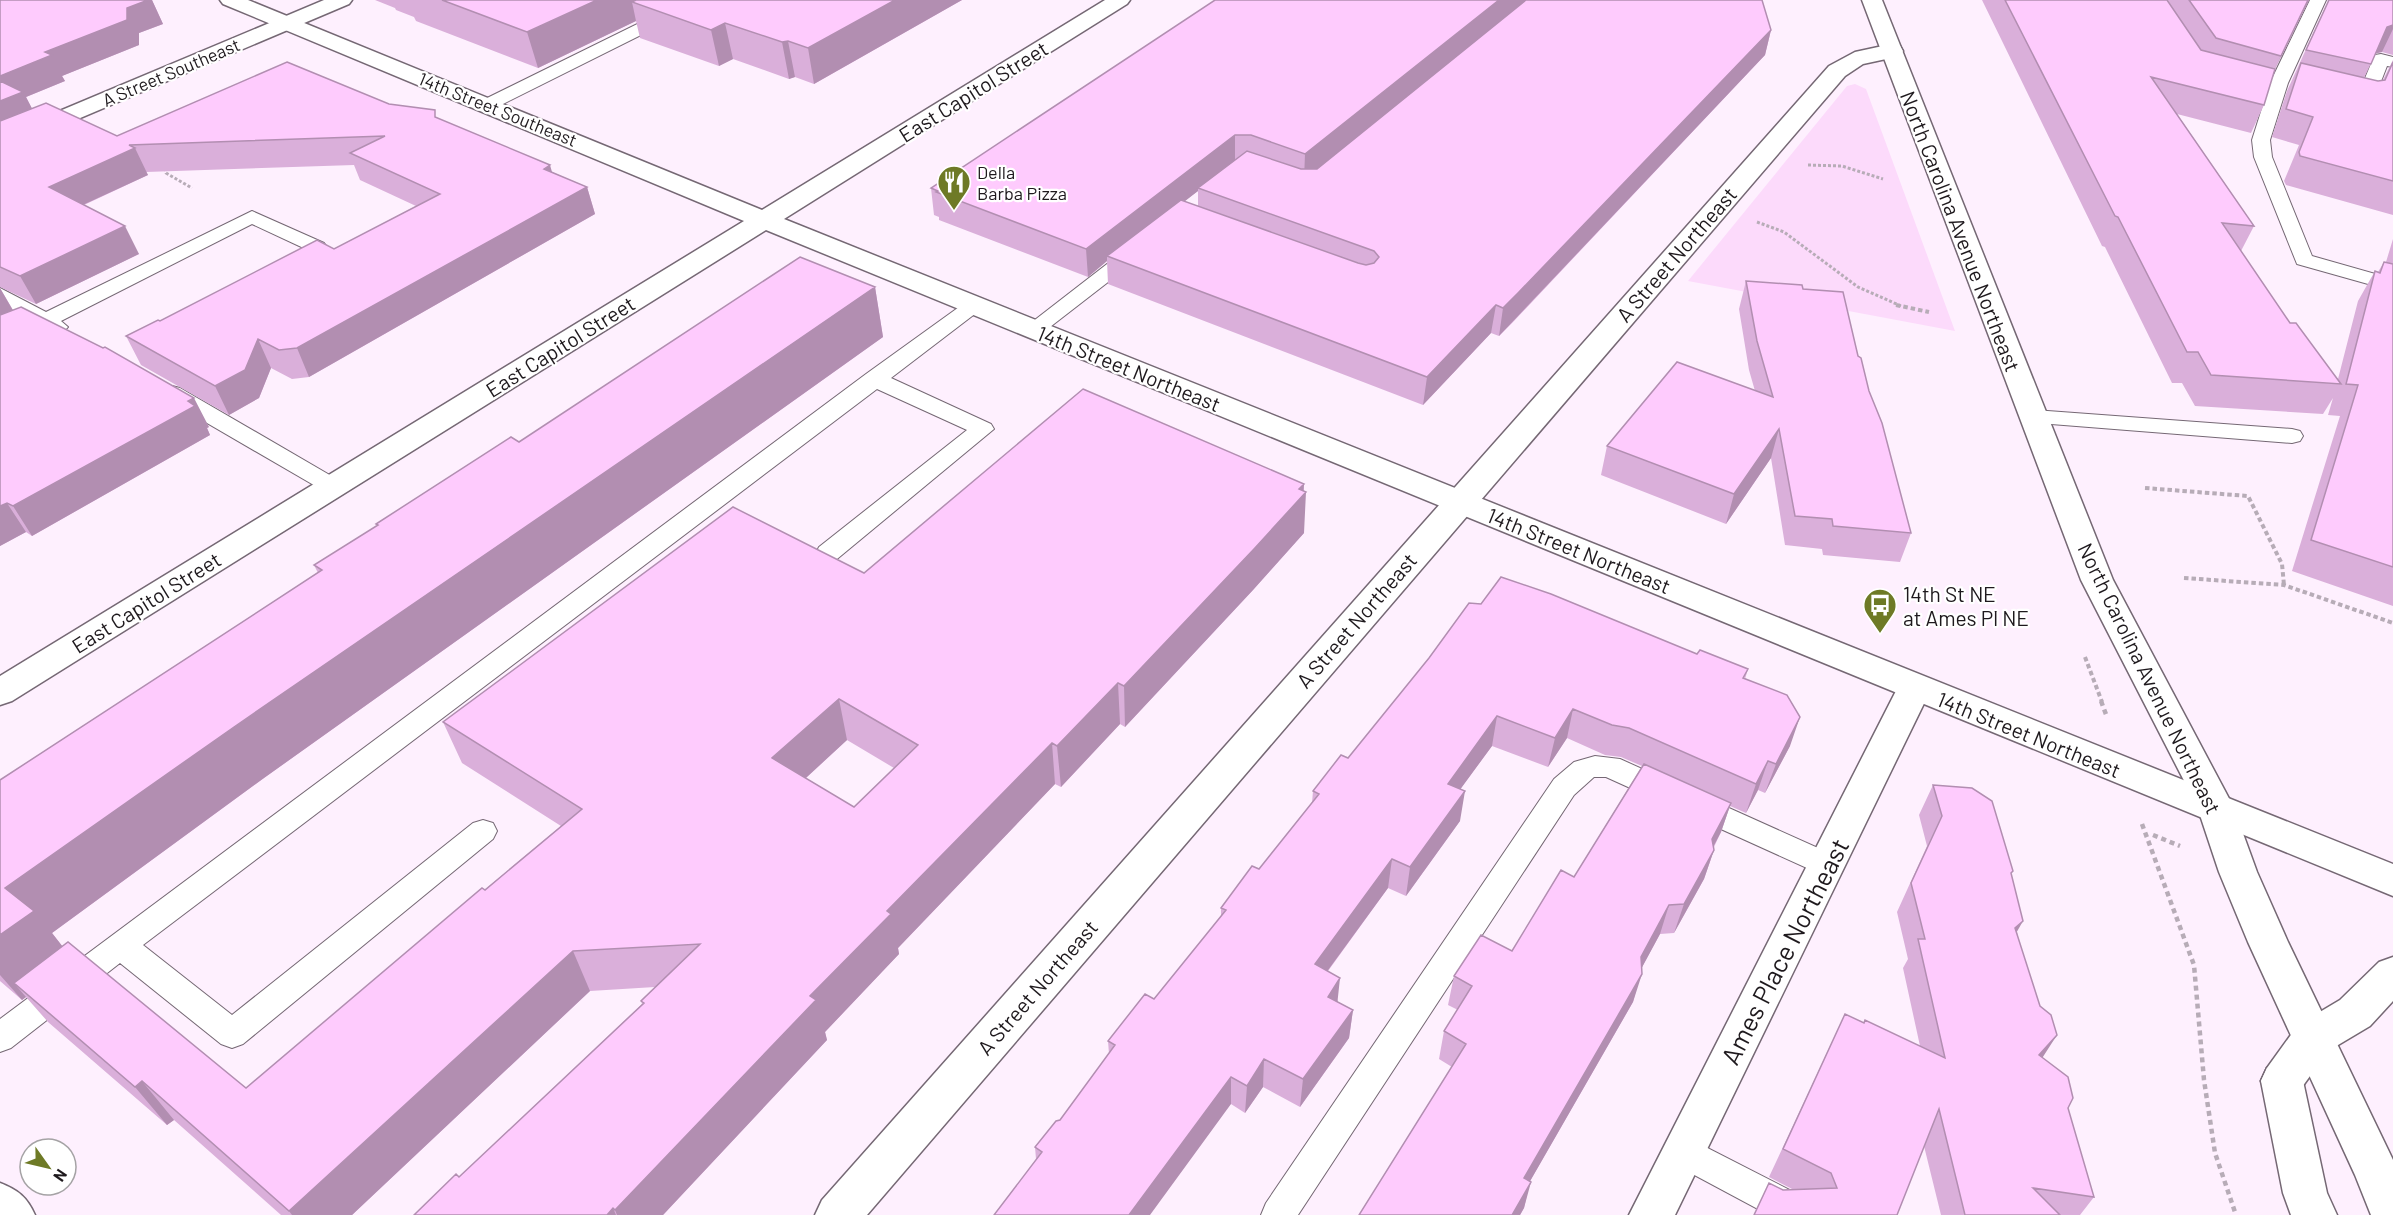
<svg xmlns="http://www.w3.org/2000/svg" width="2393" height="1215" viewBox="0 0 2393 1215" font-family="Barlow,sans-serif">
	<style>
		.green { fill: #fcdafb }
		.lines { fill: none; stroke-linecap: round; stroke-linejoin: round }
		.lane-casing { stroke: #756874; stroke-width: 2 }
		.street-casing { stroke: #756874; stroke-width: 3 }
		.secondary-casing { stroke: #756874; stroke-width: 3 }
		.primary-casing { stroke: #756874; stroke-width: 3 }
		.path-far2 { stroke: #b7acb7; stroke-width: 3; stroke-dasharray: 3 2; stroke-linecap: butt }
		.path-far1 { stroke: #b7acb7; stroke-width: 4; stroke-dasharray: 4.5 3; stroke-linecap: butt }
		.path { stroke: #b7acb7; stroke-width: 4.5; stroke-dasharray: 5 4; stroke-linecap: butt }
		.lane { fill: #fff; fill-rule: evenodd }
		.street { fill: #fff; fill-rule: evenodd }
		.secondary { fill: #fff; fill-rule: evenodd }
		.primary { fill: #fff; fill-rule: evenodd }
		.wall { fill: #daafda; fill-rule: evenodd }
		.shaded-wall { fill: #b28eb1 }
		.building { fill: #fecbfd; stroke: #b28eb1; stroke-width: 1.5; fill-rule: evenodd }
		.labels { text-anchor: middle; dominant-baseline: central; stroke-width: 4.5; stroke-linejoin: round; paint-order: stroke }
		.far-street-label { font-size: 18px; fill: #1e191d; stroke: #fff }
		.far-poi-label { font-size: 18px; fill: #1e191d; stroke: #fff; text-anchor: start }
		.street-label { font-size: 21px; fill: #1e191d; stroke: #fff }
		.poi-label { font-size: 21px; fill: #1e191d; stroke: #fff; text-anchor: start }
		.near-street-label { font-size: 26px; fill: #1e191d; stroke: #fff }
	</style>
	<rect width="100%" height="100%" fill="#fef0fe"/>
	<path class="green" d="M 1855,84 L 1866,89 L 1955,331 L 1688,281 L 1847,86 Z"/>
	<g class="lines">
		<defs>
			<path id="lane" d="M 686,0 L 707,0 L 705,3 L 493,109 L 481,109 L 478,105 L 481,101 Z
				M 2310,0 L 2326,0 L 2288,83 L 2270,140 L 2272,157 L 2312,256 L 2393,279 L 2393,291 L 2297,264 L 2254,157 L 2252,140 L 2270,83 Z
				M 2381,54 L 2393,57 L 2393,67 L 2387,66 L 2373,102 L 2370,106 L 2364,107 L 2349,104 L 2346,100 L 2349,96 L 2358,95 L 2373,59 L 2375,55 Z
				M 252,211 L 324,243 L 327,247 L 324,251 L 310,251 L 252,224 L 61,321 L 68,327 L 64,331 L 57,333 L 45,329 L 0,349 L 0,335 L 30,320 L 0,303 L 0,288 L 46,312 Z
				M 1136,245 L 1143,247 L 1146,251 L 1143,255 L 1041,334 L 1034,336 L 1027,334 L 1023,330 L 1027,326 L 1129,247 Z
				M 973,300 L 980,302 L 983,306 L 980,310 L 891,378 L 991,424 L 994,429 L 837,559 L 828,561 L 819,559 L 816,553 L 819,547 L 967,430 L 877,389 L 143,945 L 232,1015 L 473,823 L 483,820 L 493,823 L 497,831 L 493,839 L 243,1044 L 232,1048 L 221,1044 L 120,963 L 11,1048 L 0,1052 L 0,1019 L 866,374 L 966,302 Z
				M 172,386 L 180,388 L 340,481 L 344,486 L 340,491 L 332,494 L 324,491 L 164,398 L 161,393 L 164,388 Z
				M 2034,410 L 2292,429 L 2300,431 L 2303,436 L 2300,441 L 2292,443 L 2026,422 L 2023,417 L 2026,412 Z
				M 1595,756 L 1620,759 L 1838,857 L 1843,865 L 1838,873 L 1828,877 L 1818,873 L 1606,777 L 1594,777 L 1574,795 L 1298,1215 L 1261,1215 L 1266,1203 L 1554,779 L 1574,762 Z
				M 1684,1136 L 1815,1203 L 1820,1215 L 1769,1215 L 1672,1163 L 1667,1152 L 1672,1141 Z"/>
			<path id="street" d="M 324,0 L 352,0 L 349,4 L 0,152 L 0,136 Z
				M 1892,44 L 1900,46 L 1903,51 L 1900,56 L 1863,64 L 1845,76 L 867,1215 L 815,1215 L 822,1200 L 1829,66 L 1855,52 Z
				M 1915,674 L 1927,678 L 1932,687 L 1675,1215 L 1629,1215 L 1898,687 L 1903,678 Z"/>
			<path id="secondary" d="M 220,0 L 248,0 L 762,210 L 1105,0 L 1130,0 L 1127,4 L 784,219 L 2393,864 L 2393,896 L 766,230 L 12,701 L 0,705 L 0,676 L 744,221 L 223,4 Z
				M 2393,957 L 2393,1001 L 2370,1026 L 2328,1051 L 2297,1094 L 2282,1100 L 2267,1094 L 2261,1081 L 2267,1068 L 2298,1025 L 2340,1000 L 2379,962 Z
				M 0,1183 C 18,1190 27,1197 35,1215 L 0,1215 Z"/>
			<path id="primary" d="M 1862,0 L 1882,0 L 2113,580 L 2233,806 L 2257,872 L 2288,942 L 2393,1160 L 2393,1215 L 2371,1215 L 2355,1175 L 2248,942 L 2219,872 L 2197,806 L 2081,580 Z
				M 2282,1062 L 2297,1068 L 2303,1081 L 2327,1193 L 2337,1215 L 2291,1215 L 2283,1193 L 2261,1081 L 2267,1068 Z"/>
		</defs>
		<use href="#lane" class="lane-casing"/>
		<use href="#street" class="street-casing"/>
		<use href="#secondary" class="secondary-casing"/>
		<use href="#primary" class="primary-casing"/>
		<path class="path-far2" d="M 1808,165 L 1842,166 L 1883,179
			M 165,168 L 166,173 L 192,188
			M 1757,222 L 1784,232 L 1858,287 L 1901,306"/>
		<path class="path-far1" d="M 1896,305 L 1929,312
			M 2145,488 L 2248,496 L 2282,564 L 2284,585
			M 2184,578 L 2284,585 L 2393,623
			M 2085,657 L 2102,702"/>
		<path class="path" d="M 2101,701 L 2107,717
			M 2142,824 L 2194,965 L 2204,1080 L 2215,1153 L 2236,1215
			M 2153,835 L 2180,846"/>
		<use href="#lane" class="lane"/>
		<use href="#street" class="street"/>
		<use href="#secondary" class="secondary"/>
		<use href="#primary" class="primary"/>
	</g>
	<path class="wall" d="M 0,0 L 152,0 L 163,24 L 139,33 L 139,45 L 62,76 L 65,81 L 26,97 L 32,109 L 117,136 L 389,104 L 438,118 L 552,172 L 587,187 L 595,214 L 309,377 L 292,379 L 271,368 L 259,398 L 229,415 L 141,365 L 126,336 L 334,249 L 416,206 L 360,180 L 354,165 L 146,172 L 148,175 L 84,205 L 139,254 L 36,304 L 0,287 Z
		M 375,0 L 962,0 L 814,84 L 795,77 L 789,79 L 733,59 L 719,66 L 640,38 L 636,21 L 538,68 L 416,21 L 414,17 L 396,10 L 395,8 Z
		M 1982,0 L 2309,0 L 2275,69 L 2264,105 L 2251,133 L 2177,114 L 2254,226 L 2241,251 L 2290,323 L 2338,379 L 2358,301 L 2375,271 L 2378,272 L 2384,262 L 2386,262 L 2393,239 L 2393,606 L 2292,571 L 2340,416 L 2328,415 L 2333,398 L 2323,414 L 2195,406 L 2182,383 L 2172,383 L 2105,247 L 2102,246 Z
		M 2327,0 L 2393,0 L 2393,55 L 2382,52 L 2376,53 L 2364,78 L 2378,81 L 2383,80 L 2393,60 L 2393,215 L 2286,185 L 2284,181 L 2299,145 L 2272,137 L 2287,91 L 2328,1 Z
		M 1771,30 L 1765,55 L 1514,321 L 1499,336 L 1491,333 L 1423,405 L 1108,284 L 1107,261 L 1088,277 L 939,220 L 939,217 L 934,215 L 931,188 ZM 1198,191 L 1198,206 L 1184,201 Z
		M 1746,281 L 1803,289 L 1858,356 L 1869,391 L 1911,533 L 1900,562 L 1823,555 L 1822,549 L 1785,545 L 1771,458 L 1726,524 L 1601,475 L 1607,446 L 1755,391 L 1749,370 L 1739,309 Z
		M 875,287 L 883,337 L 264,778 L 52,933 L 62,946 L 246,1088 L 561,826 L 462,763 L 443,722 L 864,573 L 1304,484 L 1304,533 L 1253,590 L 1125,727 L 1120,724 L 1061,787 L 1055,784 L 898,948 L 899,954 L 825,1032 L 827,1040 L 663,1215 L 414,1215 L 459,1177 L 642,1004 L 641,1001 L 655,987 L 590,991 L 352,1215 L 281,1215 L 174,1120 L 167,1125 L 48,1022 L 26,997 L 22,1000 L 0,981 L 0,780 L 318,573 L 314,565 L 377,526 L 376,524 L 519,442 ZM 847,740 L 894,768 L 854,807 L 806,778 Z
		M 0,288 L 13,310 L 209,427 L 207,428 L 210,435 L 32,536 L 26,532 L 0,546 Z
		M 1697,654 L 1748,669 L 1745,679 L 1790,746 L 1765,793 L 1758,790 L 1746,813 L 1730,806 L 1721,832 L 1714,847 L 1714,850 L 1704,879 L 1674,933 L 1660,934 L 1642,967 L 1633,1002 L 1530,1181 L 1524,1208 L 1520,1215 L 1359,1215 L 1452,1067 L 1439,1059 L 1444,1031 L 1458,1010 L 1448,1005 L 1454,976 L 1512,951 L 1574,877 L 1642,766 L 1621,757 L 1605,755 L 1567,738 L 1548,767 L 1492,746 L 1460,789 L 1460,821 L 1406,896 L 1388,888 L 1328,971 L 1338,1002 L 1353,1010 L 1349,1038 L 1300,1107 L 1263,1087 L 1245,1113 L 1231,1104 L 1036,1159 L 1035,1147 L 1060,1120 L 1109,1054 L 1108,1041 L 1154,999 L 1221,916 L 1221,908 L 1259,869 L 1312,803 L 1313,791 L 1348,758 Z
		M 1933,785 L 2011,874 L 2017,932 L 2042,1058 L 2068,1108 L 2094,1197 L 2080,1215 L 1941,1215 L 1924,1146 L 1897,1215 L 1754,1215 L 1769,1183 L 1783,1190 L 1794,1190 L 1769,1177 L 1845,1014 L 1864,1023 L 1920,1046 L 1903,968 L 1908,959 L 1897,912 L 1927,846 L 1919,815 Z"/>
	<path class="shaded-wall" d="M 148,0 L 152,0 L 163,24 L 139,33 L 139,45 L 62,76 L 65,81 L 26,97 L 37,118 L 0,134 L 0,76 L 127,8 Z
		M 597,0 L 681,0 L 632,2 L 636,21 L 538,68 L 527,32 Z
		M 895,0 L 962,0 L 814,84 L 808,48 Z
		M 1499,0 L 1527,0 L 1304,180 L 1305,154 Z
		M 2308,0 L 2309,0 L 2268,83 L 2281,56 Z
		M 725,23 L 733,59 L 719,66 L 711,30 Z
		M 2393,25 L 2393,29 L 2382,52 L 2373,54 L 2387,27 Z
		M 1771,30 L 1765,55 L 1499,336 L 1503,308 Z
		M 788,41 L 795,77 L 789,79 L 782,42 Z
		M 1235,135 L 1235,162 L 1198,188 L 1198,191 L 1112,258 L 1107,256 L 1107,261 L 1088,277 L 1086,249 Z
		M 135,148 L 148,175 L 63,214 L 49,187 Z
		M 550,165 L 558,193 L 544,169 Z
		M 587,187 L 595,214 L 309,377 L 297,348 Z
		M 125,226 L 139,254 L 36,304 L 20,276 Z
		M 875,287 L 883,337 L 264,778 L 52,933 L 74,961 L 14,983 L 26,997 L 22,1000 L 0,975 L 0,935 L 5,888 L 234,727 Z
		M 0,288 L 15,314 L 0,332 Z
		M 1496,305 L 1491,333 L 1423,405 L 1427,377 Z
		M 258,339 L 271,368 L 259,398 L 229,415 L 215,386 Z
		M 194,398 L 209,427 L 207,428 L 210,435 L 32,536 L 13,506 Z
		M 1779,429 L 1771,458 L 1726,524 L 1734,494 Z
		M 1304,484 L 1303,495 L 1306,492 L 1304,533 L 1253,590 L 1125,727 L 1124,686 Z
		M 7,503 L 26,532 L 0,546 L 0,506 Z
		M 1118,683 L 1120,724 L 1061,787 L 1057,746 Z
		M 839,699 L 847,740 L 783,799 L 772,758 Z
		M 1573,709 L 1567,738 L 1548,767 L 1555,738 Z
		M 1497,716 L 1492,746 L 1443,813 L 1448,784 Z
		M 1800,717 L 1790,746 L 1765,793 L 1776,764 Z
		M 1052,743 L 1055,784 L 898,948 L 899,954 L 825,1032 L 827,1040 L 663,1215 L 617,1215 L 615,1210 L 810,996 L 887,911 Z
		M 1768,761 L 1758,790 L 1746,813 L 1756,784 Z
		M 1465,791 L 1460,821 L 1406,896 L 1410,867 Z
		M 1731,803 L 1721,832 L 1702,868 L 1712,839 Z
		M 1714,850 L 1704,879 L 1674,933 L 1684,904 Z
		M 1392,859 L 1388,888 L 1312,992 L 1315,964 Z
		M 1669,905 L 1660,934 L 1632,986 L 1641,957 Z
		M 2023,921 L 2006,951 L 2015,928 Z
		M 573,951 L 590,991 L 352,1215 L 292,1215 L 289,1211 Z
		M 1642,974 L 1633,1002 L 1517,1204 L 1524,1178 Z
		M 1340,978 L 1337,1006 L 1328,997 Z
		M 1353,1010 L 1349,1038 L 1300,1107 L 1303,1079 Z
		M 2057,1035 L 2039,1063 L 2039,1055 Z
		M 1264,1059 L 1263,1087 L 1245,1113 L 1247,1086 Z
		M 1231,1077 L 1231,1104 L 1150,1215 L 1129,1215 Z
		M 142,1081 L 174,1120 L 167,1125 L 135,1087 Z
		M 1531,1182 L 1524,1208 L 1520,1215 L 1512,1215 Z
		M 613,1208 L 616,1215 L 607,1215 Z"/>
	<path class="building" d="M 0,0 L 148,0 L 127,8 L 127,20 L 45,52 L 52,55 L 0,76 Z
		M 442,0 L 597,0 L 527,32 Z
		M 636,0 L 895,0 L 808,48 L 788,41 L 782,42 L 725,23 L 711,30 L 632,2 Z
		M 1215,0 L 1499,0 L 1305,154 L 1251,135 L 1235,135 L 1086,249 L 936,192 L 938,191 L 931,188 Z
		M 1526,0 L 1762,0 L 1771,30 L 1518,293 L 1503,308 L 1496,305 L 1427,377 L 1107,256 L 1181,200 L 1358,263 L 1366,265 L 1374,263 L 1379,257 L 1374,251 L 1198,188 L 1247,151 L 1301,169 L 1317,169 Z
		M 2005,0 L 2167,0 L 2201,50 L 2275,69 L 2264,105 L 2151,77 L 2254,226 L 2222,223 L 2290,323 L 2296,323 L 2341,384 L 2211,375 L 2198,352 L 2187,352 L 2118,217 L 2115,216 Z
		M 2189,0 L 2308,0 L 2281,56 L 2216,38 Z
		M 2329,0 L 2393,0 L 2393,25 L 2387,27 L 2371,64 L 2306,50 Z
		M 287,62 L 389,104 L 435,110 L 435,117 L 550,165 L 544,169 L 587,187 L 297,348 L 279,350 L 258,339 L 245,370 L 215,386 L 126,336 L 158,320 L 160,321 L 317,240 L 334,249 L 440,194 L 350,153 L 385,136 L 129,145 L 135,148 L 49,187 L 125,226 L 20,276 L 0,267 L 0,121 L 46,103 L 117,136 Z
		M 2393,62 L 2393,181 L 2300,156 L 2299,152 L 2313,117 L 2286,109 L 2301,63 L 2378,81 L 2385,80 Z
		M 0,81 L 23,92 L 0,101 Z
		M 800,257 L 875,287 L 234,727 L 5,888 L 34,911 L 0,935 L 0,780 L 322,570 L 314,565 L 378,525 L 376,524 L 511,437 L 519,442 Z
		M 2384,262 L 2393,264 L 2393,567 L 2311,540 L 2358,385 L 2346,384 L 2375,271 L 2380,273 Z
		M 1746,281 L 1802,285 L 1803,289 L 1843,292 L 1858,356 L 1861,358 L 1869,391 L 1882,423 L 1911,533 L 1833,526 L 1832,519 L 1795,516 L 1779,429 L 1734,494 L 1607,446 L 1677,362 L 1773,397 L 1757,341 Z
		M 21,307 L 103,348 L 105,347 L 194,398 L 188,401 L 195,406 L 13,506 L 7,503 L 0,506 L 0,315 Z
		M 1083,389 L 1304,484 L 1299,489 L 1306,492 L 1254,549 L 1124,686 L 1118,683 L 1057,746 L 1052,743 L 887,911 L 891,914 L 810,996 L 816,1000 L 615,1210 L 613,1208 L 607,1215 L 414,1215 L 456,1174 L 459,1177 L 644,1003 L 641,1001 L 700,944 L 573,951 L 289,1211 L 142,1081 L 135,1087 L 14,983 L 68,942 L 246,1088 L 482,888 L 485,890 L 582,809 L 443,722 L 733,507 L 864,573 ZM 839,699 L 918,745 L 854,807 L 772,758 Z
		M 1501,577 L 1551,594 L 1697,654 L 1700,650 L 1748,669 L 1743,678 L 1787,695 L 1800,717 L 1776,764 L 1768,761 L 1756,784 L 1629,728 L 1612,725 L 1573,709 L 1555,738 L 1497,716 L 1448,784 L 1465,791 L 1410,867 L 1392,859 L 1315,964 L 1340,978 L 1328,997 L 1353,1010 L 1303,1079 L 1264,1059 L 1247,1086 L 1231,1077 L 1129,1215 L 994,1215 L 1042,1152 L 1035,1147 L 1056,1121 L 1060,1120 L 1115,1045 L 1108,1041 L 1145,994 L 1154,999 L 1226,910 L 1221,908 L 1252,866 L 1259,869 L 1319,794 L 1313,791 L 1341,755 L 1348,758 L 1429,658 L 1469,603 L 1481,604 Z
		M 1644,764 L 1731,803 L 1712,839 L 1714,850 L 1684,904 L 1669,905 L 1641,957 L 1642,974 L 1524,1178 L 1531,1182 L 1512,1215 L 1359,1215 L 1466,1044 L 1444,1031 L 1472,986 L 1454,976 L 1481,935 L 1512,951 L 1561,870 L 1574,877 Z
		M 1933,785 L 1972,788 L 1992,801 L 2013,871 L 2011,873 L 2023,921 L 2015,928 L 2040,1006 L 2051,1015 L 2057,1035 L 2039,1055 L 2068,1077 L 2073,1098 L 2068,1108 L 2094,1197 L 2033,1188 L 2060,1215 L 1965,1215 L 1939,1109 L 1897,1215 L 1754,1215 L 1769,1183 L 1783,1190 L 1837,1188 L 1831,1173 L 1783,1149 L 1845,1014 L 1864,1023 L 1865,1020 L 1945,1058 L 1918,939 L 1925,939 L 1911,883 L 1942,816 Z"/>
	<defs>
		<symbol id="restaurant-pin" viewBox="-11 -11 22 30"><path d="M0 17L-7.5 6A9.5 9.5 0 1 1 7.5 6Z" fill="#6e7a26" stroke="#fff"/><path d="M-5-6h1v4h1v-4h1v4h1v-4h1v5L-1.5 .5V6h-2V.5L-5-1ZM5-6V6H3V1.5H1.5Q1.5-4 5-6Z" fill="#fff"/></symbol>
		<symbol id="bus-pin" viewBox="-11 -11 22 30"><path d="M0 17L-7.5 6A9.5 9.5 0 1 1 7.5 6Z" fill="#6e7a26" stroke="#fff"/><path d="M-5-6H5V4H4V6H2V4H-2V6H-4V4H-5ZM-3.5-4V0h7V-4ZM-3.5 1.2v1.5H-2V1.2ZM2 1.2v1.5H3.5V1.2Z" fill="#fff"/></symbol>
	</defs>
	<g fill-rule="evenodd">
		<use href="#restaurant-pin" x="935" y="163" width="38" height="52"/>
		<use href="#bus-pin" x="1861" y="586" width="38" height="52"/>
	</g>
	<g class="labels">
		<g class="far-street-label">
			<text transform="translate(171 72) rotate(-23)">A Street Southeast</text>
			<text transform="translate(498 109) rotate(22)">14th Street Southeast</text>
		</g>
		<g class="far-poi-label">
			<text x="977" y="172">Della<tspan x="977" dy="21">Barba Pizza</tspan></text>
		</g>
		<g class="street-label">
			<text transform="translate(973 91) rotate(-32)">East Capitol Street</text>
			<text transform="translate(1961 231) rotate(69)">North Carolina Avenue Northeast</text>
			<text transform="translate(1676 254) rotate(-49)">A Street Northeast</text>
			<text transform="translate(560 346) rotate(-32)">East Capitol Street</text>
			<text transform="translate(1129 368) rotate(22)">14th Street Northeast</text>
			<text transform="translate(1579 550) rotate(22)">14th Street Northeast</text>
			<text transform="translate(146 602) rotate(-32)">East Capitol Street</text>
			<text transform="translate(1356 620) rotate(-49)">A Street Northeast</text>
			<text transform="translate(2150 678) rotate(64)">North Carolina Avenue Northeast</text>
			<text transform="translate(2029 734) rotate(22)">14th Street Northeast</text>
			<text transform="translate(1037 987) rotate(-49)">A Street Northeast</text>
		</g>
		<g class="poi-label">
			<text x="1903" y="593">14th St NE<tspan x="1903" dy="24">at Ames Pl NE</tspan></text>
		</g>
		<g class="near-street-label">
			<text transform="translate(1784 951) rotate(-63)">Ames Place Northeast</text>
		</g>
	</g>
	<g transform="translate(48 1167) rotate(124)"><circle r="28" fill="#ffffff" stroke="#a5a3a5" stroke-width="1.5"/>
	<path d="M0-4.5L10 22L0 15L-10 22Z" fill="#6e7a26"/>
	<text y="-9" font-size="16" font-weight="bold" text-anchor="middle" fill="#1e191d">N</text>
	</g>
</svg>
